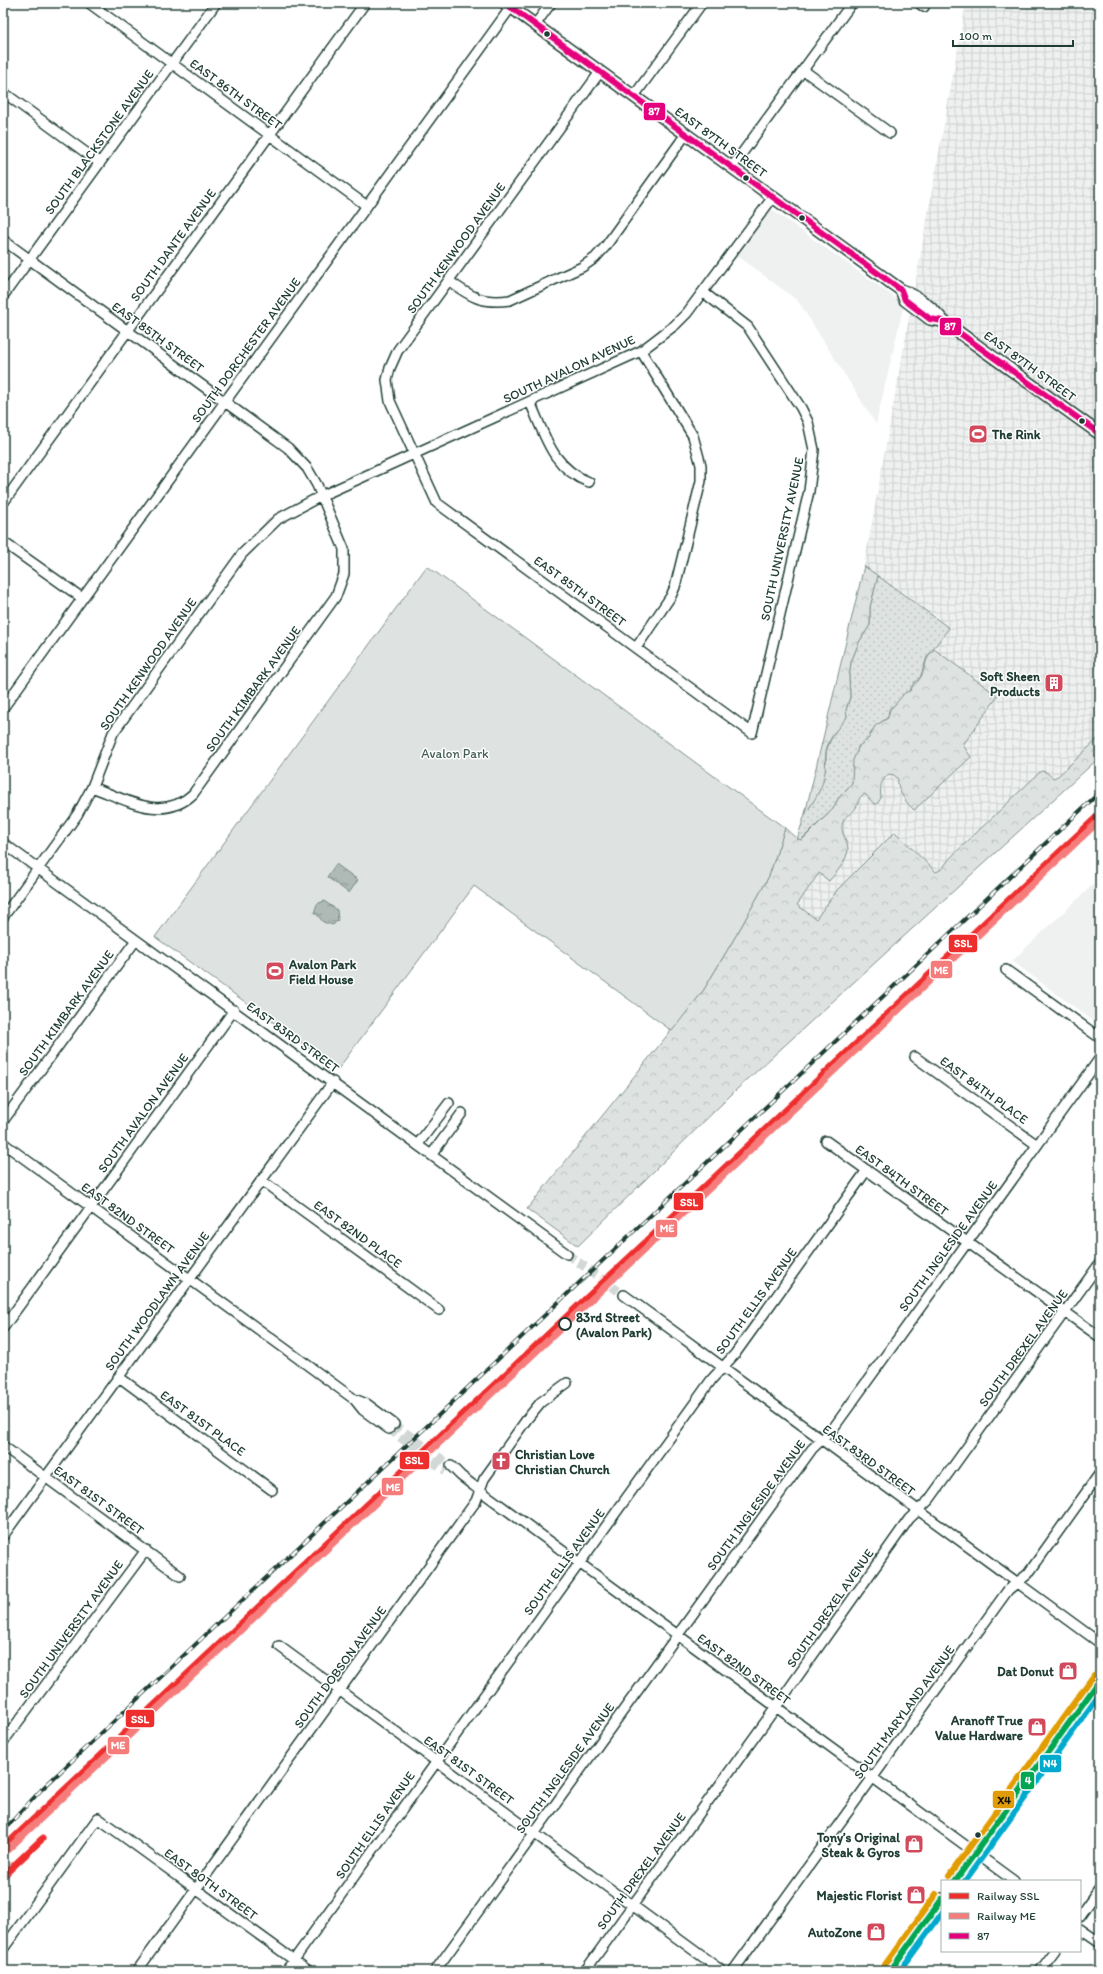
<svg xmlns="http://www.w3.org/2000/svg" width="1103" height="1974" viewBox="0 0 1103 1974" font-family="Itim,sans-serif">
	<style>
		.built { fill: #eef1f0 }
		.industrial { fill: url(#industrial-grid) }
		.grass { fill: url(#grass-dots); stroke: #7e908b }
		.forest { fill: url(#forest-crowns); stroke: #7e908b }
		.green { fill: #dee3e2; stroke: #7e908b }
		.water { fill: url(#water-ripples); stroke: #758883 }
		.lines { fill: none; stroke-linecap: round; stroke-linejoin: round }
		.minor-tunnel { stroke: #d2d8d6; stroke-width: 9; stroke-dasharray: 9 4.5; stroke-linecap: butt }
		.minor-casing { stroke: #1f3d34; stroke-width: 12 }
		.major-casing { stroke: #1f3d34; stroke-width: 14 }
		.minor { stroke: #fff; stroke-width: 9 }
		.major { stroke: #fff; stroke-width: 11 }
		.rail-casing { stroke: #1f3d34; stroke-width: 4 }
		.rail { stroke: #fff; stroke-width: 2.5; stroke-dasharray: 8; stroke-linecap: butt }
		.bus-1-casing { stroke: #fff; stroke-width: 9 }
		.bus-2-casing { stroke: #fff; stroke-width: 9 }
		.bus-3-casing { stroke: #fff; stroke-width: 9 }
		.bus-4-casing { stroke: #fff; stroke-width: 9 }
		.bus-1 { stroke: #e5007d; stroke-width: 6 }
		.bus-2 { stroke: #00a651; stroke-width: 6 }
		.bus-3 { stroke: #00a9ce; stroke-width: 6 }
		.bus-4 { stroke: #e19c05; stroke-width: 6 }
		.rail-1-casing { stroke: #fff; stroke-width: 10 }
		.rail-2-casing { stroke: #fff; stroke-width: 10 }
		.rail-1 { stroke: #ee2e2d; stroke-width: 7 }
		.rail-2 { stroke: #f67b7b; stroke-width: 7 }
		.bus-dot { fill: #1f3d34; stroke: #fff; stroke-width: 1.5 }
		.stop-dot { fill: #fff; stroke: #1f3d34; stroke-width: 2 }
		.labels { text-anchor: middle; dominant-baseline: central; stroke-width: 3; stroke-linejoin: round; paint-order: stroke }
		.street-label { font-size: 13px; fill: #1f3d34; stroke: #fff }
		.poi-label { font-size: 13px; font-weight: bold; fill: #1f3d34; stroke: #fff; text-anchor: end }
		.park-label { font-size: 13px; fill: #455e57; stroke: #fff }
		.stop-label { font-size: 13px; font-weight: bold; fill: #1f3d34; stroke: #fff; text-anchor: start }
		.line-badge { stroke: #fff; stroke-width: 1.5 }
		.badge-label { font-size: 11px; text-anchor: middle; font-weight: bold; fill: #fff }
		.pale-badge-label { font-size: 11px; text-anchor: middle; font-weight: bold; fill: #111 }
	</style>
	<defs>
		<pattern id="industrial-grid" width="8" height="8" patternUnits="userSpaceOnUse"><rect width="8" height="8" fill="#eef1f0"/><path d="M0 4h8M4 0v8" fill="none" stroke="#ccd0ce"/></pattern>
		<pattern id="grass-dots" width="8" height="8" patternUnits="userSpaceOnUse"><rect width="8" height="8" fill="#dee3e2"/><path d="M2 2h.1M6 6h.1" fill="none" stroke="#bec4c2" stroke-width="1.8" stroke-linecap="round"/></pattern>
		<pattern id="forest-crowns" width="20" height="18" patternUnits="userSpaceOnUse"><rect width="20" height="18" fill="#dee3e2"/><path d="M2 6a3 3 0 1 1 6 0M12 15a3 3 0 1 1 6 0" fill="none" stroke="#bec4c2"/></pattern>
		<pattern id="water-ripples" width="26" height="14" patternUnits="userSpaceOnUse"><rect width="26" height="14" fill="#afbab7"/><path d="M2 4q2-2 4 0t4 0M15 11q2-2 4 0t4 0" fill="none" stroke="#8e9896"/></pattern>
	</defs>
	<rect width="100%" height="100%" fill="#fff"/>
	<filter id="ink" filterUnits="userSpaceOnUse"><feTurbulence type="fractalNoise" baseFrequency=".025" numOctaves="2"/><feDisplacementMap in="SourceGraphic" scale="8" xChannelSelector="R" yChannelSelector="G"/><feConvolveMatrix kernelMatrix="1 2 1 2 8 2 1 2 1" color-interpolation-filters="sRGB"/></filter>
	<g filter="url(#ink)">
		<path class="built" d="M 767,206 L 904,304 L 876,424 L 798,301 L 734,253 Z
			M 1100,878 L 1100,1026 L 1012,961 Z"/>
		<path class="industrial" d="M 966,3 L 1100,3 L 1100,737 L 1058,776 L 1053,778 L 1048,776 L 950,857 L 942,869 L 936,872 L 838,889 L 816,919 L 797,905 L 819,873 L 829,880 L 844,862 L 842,822 L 852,813 L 861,796 L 865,794 L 874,804 L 880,791 L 883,779 L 889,774 L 894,775 L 898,779 L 897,784 L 909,805 L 914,810 L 998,696 L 934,649 L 948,628 L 864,566 Z"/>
		<path class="grass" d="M 878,576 L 949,628 L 927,657 L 920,678 L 913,684 L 910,691 C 902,693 903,696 898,702 C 895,705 892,706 889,709 L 888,718 C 880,722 871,729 869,738 L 858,747 L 852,783 L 838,799 L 833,809 L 801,840 L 797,839 L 805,814 L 813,802 L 826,762 L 826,752 L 830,741 L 839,725 L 847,717 L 846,710 L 850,697 L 849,678 L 851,662 L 859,642 L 870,625 L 870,607 Z"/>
		<path class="forest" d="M 864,566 L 878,576 L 870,607 L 870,625 L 859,642 L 851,662 L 849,678 L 850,697 L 846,710 L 847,717 C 839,727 829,737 826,751 C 825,757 826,765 825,772 C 823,788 814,801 805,814 Z
			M 934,649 L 998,696 L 963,745 L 971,757 L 914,810 C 907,804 896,789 898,779 L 894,775 L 889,774 C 880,781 880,787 881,798 L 877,804 L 874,804 L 865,794 C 858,797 859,800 857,806 C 854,813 845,815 843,822 C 839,832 848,840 848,849 C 847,861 837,872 829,881 L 819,873 L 797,905 L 816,919 L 838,889 L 895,832 L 936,872 L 942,869 L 950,858 L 1041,771 L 1046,772 L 1053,778 L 1058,776 L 1100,737 L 1100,757 L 736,1090 L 578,1246 L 527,1209 L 703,991 L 741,927 L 769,876 L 785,828 L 797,839 L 802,840 L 833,809 L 838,799 L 852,783 L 853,760 L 859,746 L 869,738 L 875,726 L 888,718 C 890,706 892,709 898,701 C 903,696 902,693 910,691 C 913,684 917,684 920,678 C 927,669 922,662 934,649 Z"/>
		<path class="green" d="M 427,566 L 785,828 L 769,876 L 741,927 L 703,991 L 672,1031 L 474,886 L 338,1069 L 155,937 Z"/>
		<path class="water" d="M 336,864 L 358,880 L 349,893 L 327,877 Z
			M 324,901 L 337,910 L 338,920 L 333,925 L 323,922 L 316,913 L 314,913 L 317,904 Z"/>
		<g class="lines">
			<path class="minor-tunnel" d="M 567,1254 L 624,1295
				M 394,1424 L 451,1466
				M 389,1429 L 446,1471"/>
			<defs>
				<path id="minor" d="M 89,3 L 367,206
					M 919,3 L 924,7
					M 535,25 L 551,3
					M 803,70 L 890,133
					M 600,72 L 398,350 L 390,368 L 387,380 L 390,401 L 437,503 L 752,733 L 809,491 L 814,450 L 808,422 L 801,408 L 748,327 L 703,292
					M 3,92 L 100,163
					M 634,96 L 702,3
					M 732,167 L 852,3
					M 3,240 L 288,448 L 307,468 L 317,485 L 344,549 L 344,574 L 336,596 L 193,794 C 162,823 125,799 92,787
					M 449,281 C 471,297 482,304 510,300 L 582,267 L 595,258 L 605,247 L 686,134
					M 3,296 L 216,3
					M 530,402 C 545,435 552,468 589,482
					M 3,503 L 365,3
					M 3,542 L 82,598
					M 636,648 L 671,596 L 675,587 L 701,481 L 701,465 L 693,436 L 641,351
					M 3,708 L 511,7
					M 3,843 L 567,1254
					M 3,917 L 77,815 L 92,787 L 113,733 L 242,554 L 278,519 L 321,496 L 641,351 L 675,325 L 687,313 L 773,197
					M 1006,970 L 1100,1038
					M 915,1057 L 1037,1145
					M 3,1121 L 136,940
					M 826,1141 L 1100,1337
					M 3,1143 L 354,1399 L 367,1404 L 394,1424
					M 418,1144 L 449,1103
					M 432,1154 L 462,1113
					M 261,1180 L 439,1310
					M 624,1295 L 1100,1643
					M 3,1328 L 234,1010
					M 119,1377 L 272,1490
					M 355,1400 L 363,1410 L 389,1429
					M 3,1446 L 180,1576
					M 451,1466 L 461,1476 L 474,1486 L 1014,1881
					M 3,1536 L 333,1082
					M 279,1646 L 722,1971
					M 3,1742 L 146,1550
					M 1080,1916 L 1100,1888
					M 1080,1929 L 1100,1943
					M 3,1949 L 98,1818 L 309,1971
					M 137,1971 L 476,1501 L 484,1479 L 527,1419 L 541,1402 L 567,1383
					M 286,1971 L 712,1379 L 735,1354 L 867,1170
					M 435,1971 L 812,1449 L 832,1430 L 1100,1058
					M 585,1971 L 769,1717 L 909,1519 L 929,1500 L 1100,1263
					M 733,1971 L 1008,1590 L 1028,1574 L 1100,1473
					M 1040,1971 L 1055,1951"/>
				<path id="major" d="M 505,3 L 901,290 C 917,296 933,308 943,321 L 1100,434
					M 901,290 L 905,300 L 930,319 L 943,321
					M 955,1881 L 1100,1680
					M 890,1971 L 942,1899"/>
			</defs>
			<use href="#minor" class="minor-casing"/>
			<use href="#major" class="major-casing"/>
			<use href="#minor" class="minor"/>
			<use href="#major" class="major"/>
			<defs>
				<path id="rail" d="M 3,1831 L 42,1789 L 1100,792"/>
			</defs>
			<use href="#rail" class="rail-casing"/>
			<use href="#rail" class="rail"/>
			<defs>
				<path id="bus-1" d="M 505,3 L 901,290 L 905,300 L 930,319 L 943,321 L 1100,434"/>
				<path id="bus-2" d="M 955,1881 L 1100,1680
					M 890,1971 L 942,1899"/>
				<path id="bus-3" d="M 965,1881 L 1100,1694
					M 900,1971 L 942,1913"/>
				<path id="bus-4" d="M 949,1876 L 1094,1675
					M 884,1966 L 936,1894"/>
			</defs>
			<use href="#bus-1" class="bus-1-casing"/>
			<use href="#bus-2" class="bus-2-casing"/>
			<use href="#bus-3" class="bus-3-casing"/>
			<use href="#bus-4" class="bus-4-casing"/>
			<use href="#bus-1" class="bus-1"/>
			<use href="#bus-2" class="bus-2"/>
			<use href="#bus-3" class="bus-3"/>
			<use href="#bus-4" class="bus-4"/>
			<defs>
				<path id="rail-1" d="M 3,1848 L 1100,814
					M 3,1876 L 42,1839"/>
				<path id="rail-2" d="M 3,1854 L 1100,820"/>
			</defs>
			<use href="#rail-1" class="rail-1-casing"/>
			<use href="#rail-2" class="rail-2-casing"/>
			<use href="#rail-1" class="rail-1"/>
			<use href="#rail-2" class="rail-2"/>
		</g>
	</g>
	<defs>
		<symbol id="stadium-square" viewBox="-11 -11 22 22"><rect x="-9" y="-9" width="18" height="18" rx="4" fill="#d1495b" stroke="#fff"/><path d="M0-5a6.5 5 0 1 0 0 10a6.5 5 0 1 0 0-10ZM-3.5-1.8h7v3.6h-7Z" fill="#fff"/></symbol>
		<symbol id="building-square" viewBox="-11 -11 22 22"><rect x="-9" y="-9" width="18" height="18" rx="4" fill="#d1495b" stroke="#fff"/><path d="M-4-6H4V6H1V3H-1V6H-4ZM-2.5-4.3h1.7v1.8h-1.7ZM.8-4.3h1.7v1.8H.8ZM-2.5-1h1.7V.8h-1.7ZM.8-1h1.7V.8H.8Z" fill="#fff"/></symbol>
		<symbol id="church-square" viewBox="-11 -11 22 22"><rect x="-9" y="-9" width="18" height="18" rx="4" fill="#d1495b" stroke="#fff"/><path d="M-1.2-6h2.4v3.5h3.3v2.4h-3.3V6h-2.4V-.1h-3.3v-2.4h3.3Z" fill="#fff"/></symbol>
		<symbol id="shop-square" viewBox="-11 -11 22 22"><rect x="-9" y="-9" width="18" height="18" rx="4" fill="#d1495b" stroke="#fff"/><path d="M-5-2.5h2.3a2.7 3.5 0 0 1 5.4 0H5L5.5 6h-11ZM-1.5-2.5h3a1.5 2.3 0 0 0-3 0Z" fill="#fff"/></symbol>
	</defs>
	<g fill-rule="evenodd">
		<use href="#stadium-square" x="967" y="423" width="22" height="22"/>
		<use href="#building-square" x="1043" y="672" width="22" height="22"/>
		<use href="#stadium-square" x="264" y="960" width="22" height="22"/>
		<use href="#church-square" x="490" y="1450" width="22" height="22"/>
		<use href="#shop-square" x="1057" y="1660" width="22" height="22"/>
		<use href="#shop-square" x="1026" y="1716" width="22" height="22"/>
		<use href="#shop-square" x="903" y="1833" width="22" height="22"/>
		<use href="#shop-square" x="905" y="1884" width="22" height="22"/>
		<use href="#shop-square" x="865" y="1921" width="22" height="22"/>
	</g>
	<g class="bus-dot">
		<circle cx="547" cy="34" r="3.5"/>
		<circle cx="746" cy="178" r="3.5"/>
		<circle cx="802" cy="218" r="3.5"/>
		<circle cx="1082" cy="421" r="3.5"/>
		<circle cx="978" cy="1835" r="3.5"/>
	</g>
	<circle class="stop-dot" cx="565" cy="1324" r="6"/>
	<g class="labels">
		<g class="street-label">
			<text transform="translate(236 94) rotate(36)">EAST 86TH STREET</text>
			<text transform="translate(99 142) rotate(-54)">SOUTH BLACKSTONE AVENUE</text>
			<text transform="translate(721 142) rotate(36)">EAST 87TH STREET</text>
			<text transform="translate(173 245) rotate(-54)">SOUTH DANTE AVENUE</text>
			<text transform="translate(456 248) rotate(-54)">SOUTH KENWOOD AVENUE</text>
			<text transform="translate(158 337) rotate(36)">EAST 85TH STREET</text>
			<text transform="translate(246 350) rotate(-54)">SOUTH DORCHESTER AVENUE</text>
			<text transform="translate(1030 366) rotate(36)">EAST 87TH STREET</text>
			<text transform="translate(569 369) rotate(-25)">SOUTH AVALON AVENUE</text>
			<text transform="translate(782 539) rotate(-78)">SOUTH UNIVERSITY AVENUE</text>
			<text transform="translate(580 591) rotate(36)">EAST 85TH STREET</text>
			<text transform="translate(148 664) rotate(-55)">SOUTH KENWOOD AVENUE</text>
			<text transform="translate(253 689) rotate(-54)">SOUTH KIMBARK AVENUE</text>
			<text transform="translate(66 1013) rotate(-54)">SOUTH KIMBARK AVENUE</text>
			<text transform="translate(293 1037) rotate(36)">EAST 83RD STREET</text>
			<text transform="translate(984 1090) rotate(36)">EAST 84TH PLACE</text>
			<text transform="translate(143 1113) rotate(-54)">SOUTH AVALON AVENUE</text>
			<text transform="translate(902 1180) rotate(36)">EAST 84TH STREET</text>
			<text transform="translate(128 1218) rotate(36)">EAST 82ND STREET</text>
			<text transform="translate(358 1234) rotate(36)">EAST 82ND PLACE</text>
			<text transform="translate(948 1246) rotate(-54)">SOUTH INGLESIDE AVENUE</text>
			<text transform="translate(157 1301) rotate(-54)">SOUTH WOODLAWN AVENUE</text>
			<text transform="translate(756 1301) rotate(-54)">SOUTH ELLIS AVENUE</text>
			<text transform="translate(1023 1348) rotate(-54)">SOUTH DREXEL AVENUE</text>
			<text transform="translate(203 1423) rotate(36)">EAST 81ST PLACE</text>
			<text transform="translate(869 1460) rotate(36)">EAST 83RD STREET</text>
			<text transform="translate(99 1500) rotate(36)">EAST 81ST STREET</text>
			<text transform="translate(756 1505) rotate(-54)">SOUTH INGLESIDE AVENUE</text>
			<text transform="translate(564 1562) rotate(-54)">SOUTH ELLIS AVENUE</text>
			<text transform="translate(830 1608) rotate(-55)">SOUTH DREXEL AVENUE</text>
			<text transform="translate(71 1629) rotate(-54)">SOUTH UNIVERSITY AVENUE</text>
			<text transform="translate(340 1667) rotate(-54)">SOUTH DOBSON AVENUE</text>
			<text transform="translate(744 1669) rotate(36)">EAST 82ND STREET</text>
			<text transform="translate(904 1712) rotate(-54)">SOUTH MARYLAND AVENUE</text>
			<text transform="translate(565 1768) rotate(-54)">SOUTH INGLESIDE AVENUE</text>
			<text transform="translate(469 1770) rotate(36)">EAST 81ST STREET</text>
			<text transform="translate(375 1825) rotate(-55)">SOUTH ELLIS AVENUE</text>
			<text transform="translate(641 1871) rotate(-54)">SOUTH DREXEL AVENUE</text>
			<text transform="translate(211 1884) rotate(36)">EAST 80TH STREET</text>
		</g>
		<g class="poi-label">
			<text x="992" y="434" text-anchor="start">The Rink</text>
			<text x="1040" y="676">Soft Sheen<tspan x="1040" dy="15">Products</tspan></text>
			<text x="289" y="964" text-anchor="start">Avalon Park<tspan x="289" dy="15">Field House</tspan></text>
			<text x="515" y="1454" text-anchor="start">Christian Love<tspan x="515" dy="15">Christian Church</tspan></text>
			<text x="1054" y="1671">Dat Donut</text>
			<text x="1023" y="1720">Aranoff True<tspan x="1023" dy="15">Value Hardware</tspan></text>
			<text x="900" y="1837">Tony’s Original<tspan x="900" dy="15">Steak &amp; Gyros</tspan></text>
			<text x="902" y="1895">Majestic Florist</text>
			<text x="862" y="1932">AutoZone</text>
		</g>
		<g class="park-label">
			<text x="455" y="753">Avalon Park</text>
		</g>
		<g class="stop-label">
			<text x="576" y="1317">83rd Street<tspan x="576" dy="15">(Avalon Park)</tspan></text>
		</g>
	</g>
	<g class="line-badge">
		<rect x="643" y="102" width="23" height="19" rx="4" fill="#e5007d"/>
		<rect x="939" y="317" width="23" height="19" rx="4" fill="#e5007d"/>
		<rect x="948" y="934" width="30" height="19" rx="4" fill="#ee2e2d"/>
		<rect x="930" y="960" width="23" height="19" rx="4" fill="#f67b7b"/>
		<rect x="673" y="1192" width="31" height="19" rx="4" fill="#ee2e2d"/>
		<rect x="655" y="1219" width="23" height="19" rx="4" fill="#f67b7b"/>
		<rect x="399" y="1451" width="31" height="19" rx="4" fill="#ee2e2d"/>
		<rect x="381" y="1477" width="23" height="19" rx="4" fill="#f67b7b"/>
		<rect x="125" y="1709" width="30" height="19" rx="4" fill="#ee2e2d"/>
		<rect x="107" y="1736" width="23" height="19" rx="4" fill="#f67b7b"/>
		<rect x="1039" y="1754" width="23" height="19" rx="4" fill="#00a9ce"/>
		<rect x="1020" y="1771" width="15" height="19" rx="4" fill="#00a651"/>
		<rect x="992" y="1790" width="23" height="19" rx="4" fill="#e19c05"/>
	</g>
	<g class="badge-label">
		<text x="654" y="115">87</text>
		<text x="950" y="330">87</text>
		<text x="963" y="947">SSL</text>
		<text x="941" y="974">ME</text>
		<text x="689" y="1206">SSL</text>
		<text x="667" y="1232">ME</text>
		<text x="414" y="1464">SSL</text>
		<text x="393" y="1491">ME</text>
		<text x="140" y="1723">SSL</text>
		<text x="118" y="1749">ME</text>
		<text x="1050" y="1767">N4</text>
		<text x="1028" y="1784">4</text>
	</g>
	<g class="pale-badge-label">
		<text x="1004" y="1804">X4</text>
	</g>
	<rect width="1103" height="1974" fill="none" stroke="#fff" stroke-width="16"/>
	<rect x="8" y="8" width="1087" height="1958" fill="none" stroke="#1f3d34" stroke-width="1.5" filter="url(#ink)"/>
	<rect x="941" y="1880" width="140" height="72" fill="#ffffff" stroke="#a5b1ae"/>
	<rect x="949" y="1893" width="20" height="6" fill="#ee2e2d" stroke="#a5b1ae"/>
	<text x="977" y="1900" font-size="12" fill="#1f3d34">Railway SSL</text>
	<rect x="949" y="1913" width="20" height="6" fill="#f67b7b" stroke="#a5b1ae"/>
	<text x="977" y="1920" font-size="12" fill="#1f3d34">Railway ME</text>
	<rect x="949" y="1933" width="20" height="6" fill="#e5007d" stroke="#a5b1ae"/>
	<text x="977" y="1940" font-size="12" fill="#1f3d34">87</text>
	<path d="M953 40v6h120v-6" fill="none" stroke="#1f3d34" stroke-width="2"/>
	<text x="959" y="40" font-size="12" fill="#1f3d34" stroke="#ffffff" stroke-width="3" paint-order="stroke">100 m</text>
</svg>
